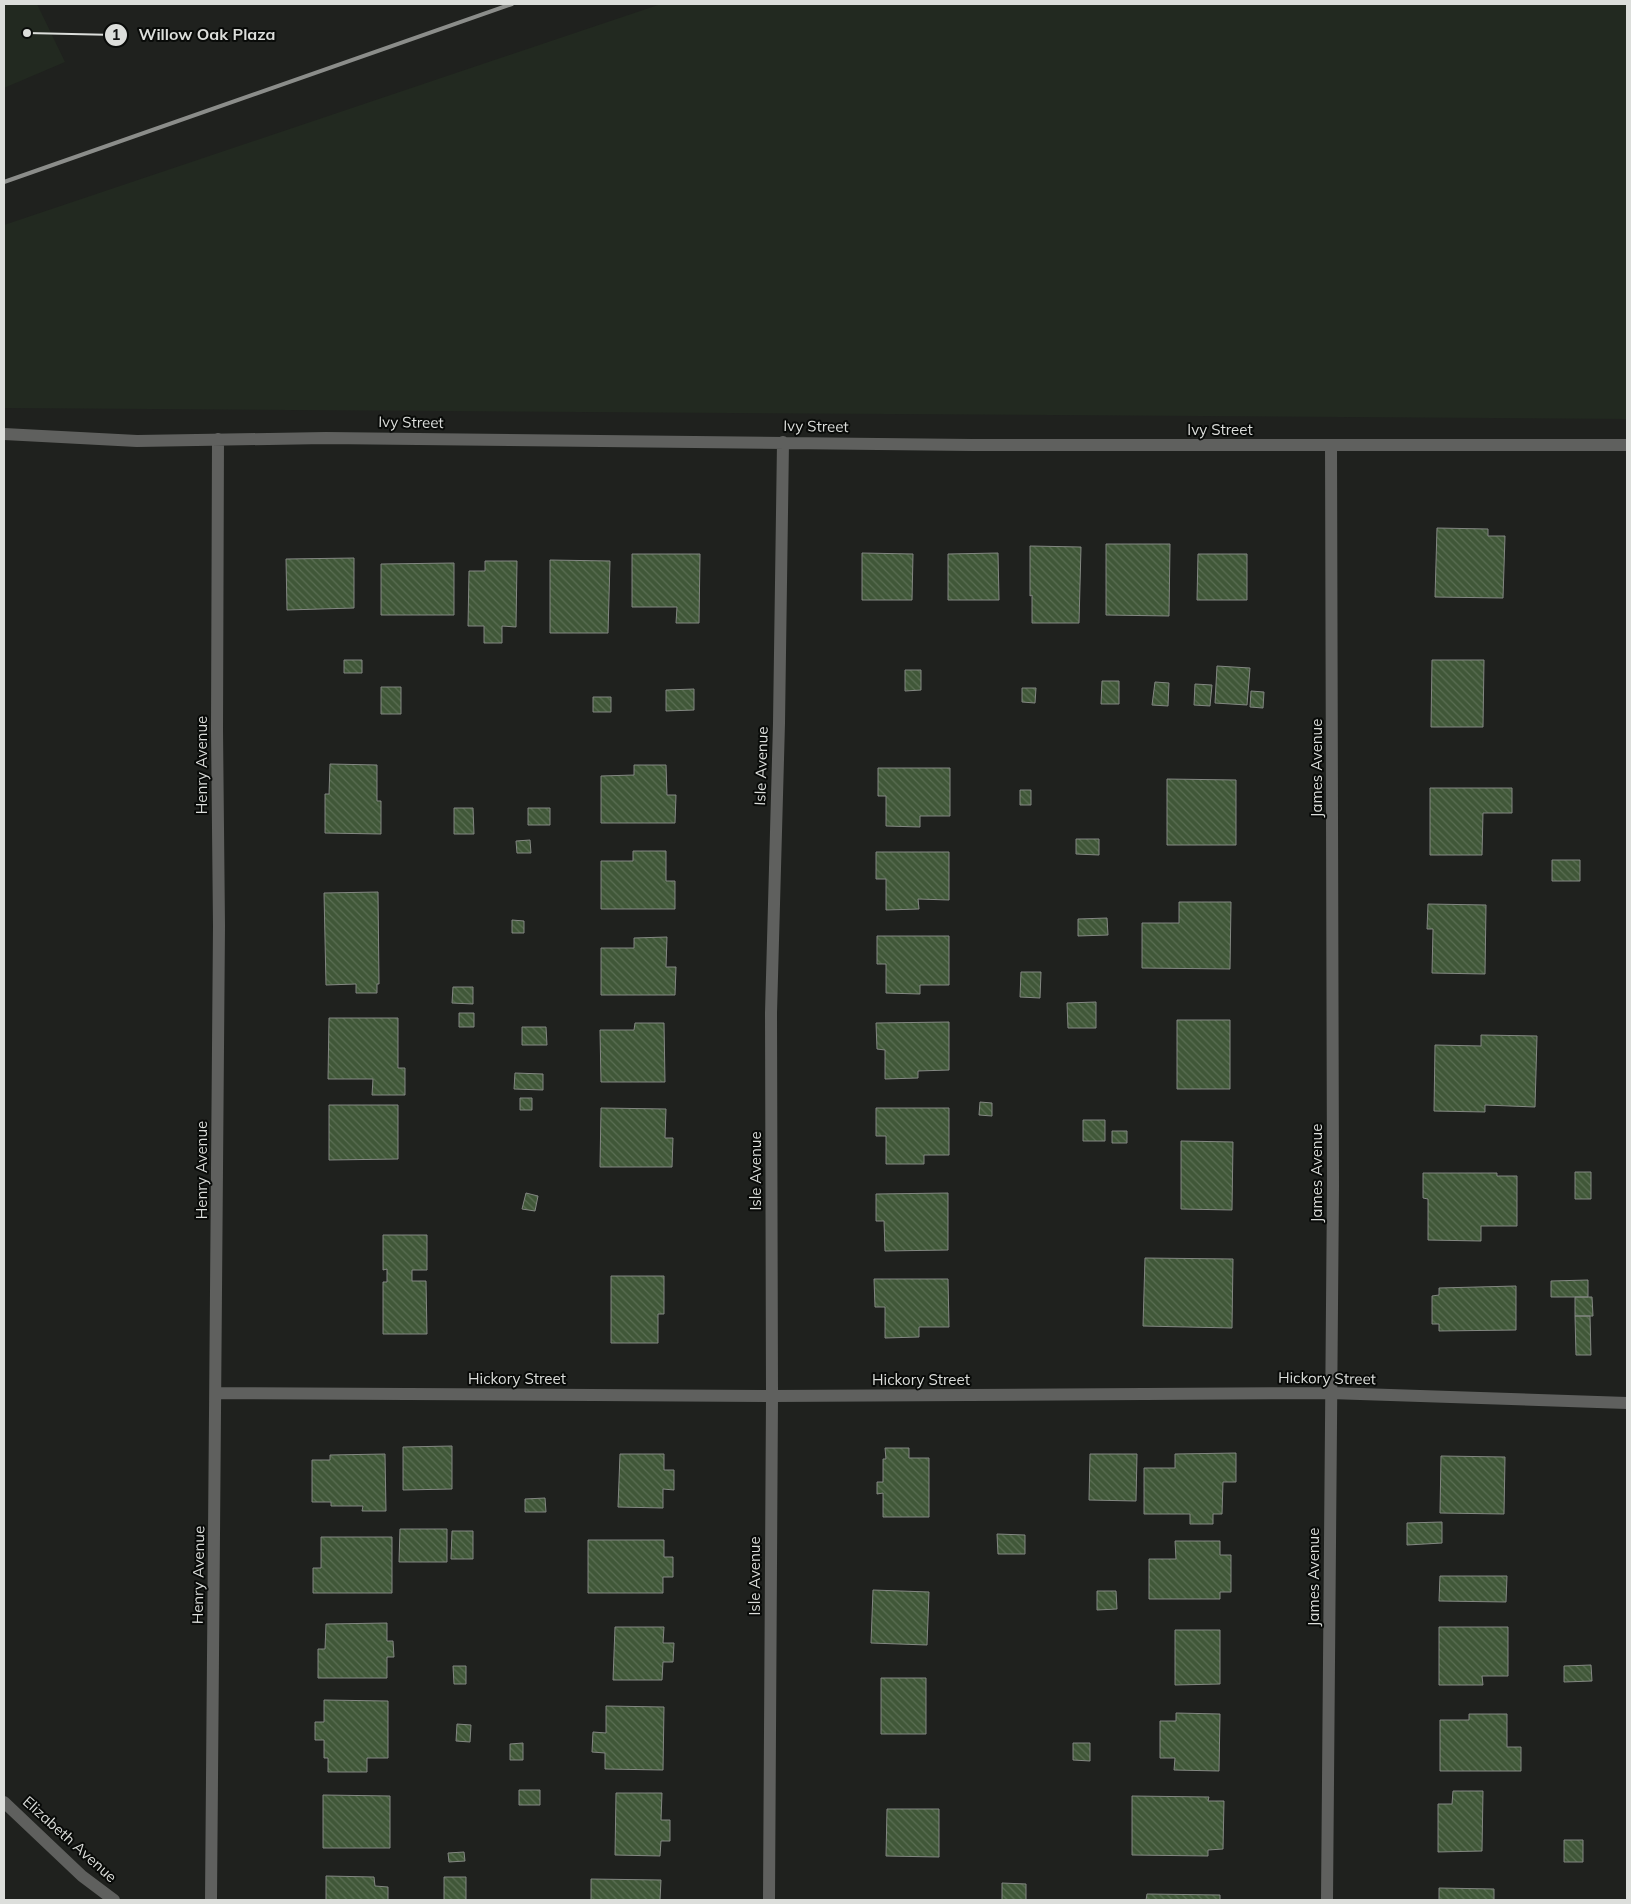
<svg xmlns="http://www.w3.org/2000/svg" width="1631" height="1904" viewBox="0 0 1631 1904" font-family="Mulish,sans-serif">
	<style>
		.built { fill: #222920 }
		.building { fill: url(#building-back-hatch); stroke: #838782 }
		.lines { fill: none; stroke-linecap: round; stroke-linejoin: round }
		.minor { stroke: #5f605e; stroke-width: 12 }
		.rail { stroke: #8b8d8a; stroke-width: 4 }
		.labels { text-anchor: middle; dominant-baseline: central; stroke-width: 4; stroke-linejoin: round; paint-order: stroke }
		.street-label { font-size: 15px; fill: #dcdedb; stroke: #090b09 }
		.leader { fill: none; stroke: #dcdedb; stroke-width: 2 }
		.callout-dot { fill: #dcdedb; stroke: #090b09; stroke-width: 2 }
		.mark-label { font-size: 15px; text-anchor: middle; font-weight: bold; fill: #111 }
		.callout-label { font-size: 16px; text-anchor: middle; font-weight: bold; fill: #dcdedb; stroke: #090b09; stroke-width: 4; stroke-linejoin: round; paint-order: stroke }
	</style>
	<defs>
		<pattern id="building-back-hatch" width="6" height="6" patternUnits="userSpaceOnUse" patternTransform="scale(1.25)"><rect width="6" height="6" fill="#405738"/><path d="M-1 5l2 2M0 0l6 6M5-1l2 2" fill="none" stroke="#5b6f54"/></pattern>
	</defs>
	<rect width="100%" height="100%" fill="#1f211e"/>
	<path class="built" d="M 4,4 L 37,4 L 65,62 L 4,88 Z
		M 661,4 L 1627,4 L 1627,419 L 4,408 L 4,225 Z"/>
	<path class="building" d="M 1437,528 L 1488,529 L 1488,536 L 1505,536 L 1503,598 L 1435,597 Z
		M 1106,544 L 1170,544 L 1169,616 L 1106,615 Z
		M 1030,546 L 1081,547 L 1079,623 L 1032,623 L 1032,595 L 1030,596 Z
		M 862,553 L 913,554 L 912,600 L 862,600 Z
		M 998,553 L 999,600 L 948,600 L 948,554 Z
		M 632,554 L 700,554 L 699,623 L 676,623 L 677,607 L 632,607 Z
		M 1198,554 L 1247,554 L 1247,600 L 1197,600 Z
		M 354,558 L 354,608 L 287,610 L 286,559 Z
		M 550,560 L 610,561 L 608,633 L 550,633 Z
		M 485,561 L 517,561 L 516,627 L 502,626 L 502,643 L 484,643 L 484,626 L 468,626 L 469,571 L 485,571 Z
		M 454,563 L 454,615 L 381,615 L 381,564 Z
		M 344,660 L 362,660 L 362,673 L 344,673 Z
		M 1432,660 L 1484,660 L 1483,727 L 1431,727 Z
		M 1217,666 L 1250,668 L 1247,705 L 1215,703 Z
		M 905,670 L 921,670 L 921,690 L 905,691 Z
		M 1102,681 L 1119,681 L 1119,704 L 1101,704 Z
		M 1155,682 L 1169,683 L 1168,706 L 1152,705 Z
		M 1195,684 L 1212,685 L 1210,706 L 1194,705 Z
		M 381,687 L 401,687 L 401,714 L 381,714 Z
		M 1022,688 L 1036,688 L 1035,703 L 1022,702 Z
		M 694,689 L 694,710 L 666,711 L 666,690 Z
		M 1251,691 L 1264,692 L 1263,708 L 1250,707 Z
		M 593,697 L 611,697 L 611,712 L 593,712 Z
		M 330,764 L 377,765 L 377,801 L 381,801 L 381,834 L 325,833 L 325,794 L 329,794 Z
		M 634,765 L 666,765 L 667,795 L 676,795 L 675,823 L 601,823 L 601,776 L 634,775 Z
		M 878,768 L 950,768 L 950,816 L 920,816 L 920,827 L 886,826 L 886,796 L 878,796 Z
		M 1167,779 L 1236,780 L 1236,845 L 1167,845 Z
		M 1430,788 L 1512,788 L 1512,813 L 1483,813 L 1482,855 L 1430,855 Z
		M 1020,790 L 1031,790 L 1031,805 L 1020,805 Z
		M 454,808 L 473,808 L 474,834 L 454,834 Z
		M 528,808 L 550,808 L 550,825 L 528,825 Z
		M 1076,839 L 1099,839 L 1099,855 L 1076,854 Z
		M 530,840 L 531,853 L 517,853 L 516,841 Z
		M 633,851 L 666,851 L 666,881 L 675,881 L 675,909 L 601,909 L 601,861 L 633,861 Z
		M 876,852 L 949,852 L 949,900 L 918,899 L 919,909 L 886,910 L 886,879 L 876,879 Z
		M 1552,860 L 1580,860 L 1580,881 L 1552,881 Z
		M 378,892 L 379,984 L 377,984 L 377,993 L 356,993 L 356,984 L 326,985 L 324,893 Z
		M 1179,902 L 1231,902 L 1230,969 L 1142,968 L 1142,923 L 1179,923 Z
		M 1428,904 L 1486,905 L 1485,974 L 1432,973 L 1433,929 L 1427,929 Z
		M 1107,918 L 1108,935 L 1078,936 L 1078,919 Z
		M 512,920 L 524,921 L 524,933 L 512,933 Z
		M 877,936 L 949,936 L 949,985 L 920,985 L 920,994 L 886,993 L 886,964 L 877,964 Z
		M 667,937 L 666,967 L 676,967 L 675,995 L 601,995 L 601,948 L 634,948 L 634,938 Z
		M 1021,972 L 1041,972 L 1040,998 L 1020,997 Z
		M 453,987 L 473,987 L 473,1004 L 452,1003 Z
		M 1096,1002 L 1096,1028 L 1068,1028 L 1067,1003 Z
		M 459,1013 L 474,1013 L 474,1027 L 459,1027 Z
		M 329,1018 L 398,1018 L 398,1068 L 405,1068 L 405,1095 L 372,1095 L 373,1079 L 328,1079 Z
		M 1177,1020 L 1230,1020 L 1230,1089 L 1177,1089 Z
		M 949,1022 L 949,1070 L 918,1071 L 918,1078 L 885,1079 L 885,1050 L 877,1049 L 876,1023 Z
		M 635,1023 L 664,1023 L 665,1082 L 601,1082 L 600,1030 L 634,1030 Z
		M 522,1027 L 546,1027 L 547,1045 L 522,1045 Z
		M 1481,1035 L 1537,1036 L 1535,1107 L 1485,1105 L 1485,1112 L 1434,1111 L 1435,1045 L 1481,1046 Z
		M 515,1073 L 543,1074 L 543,1090 L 514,1089 Z
		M 520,1098 L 532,1098 L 532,1110 L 520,1110 Z
		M 980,1102 L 992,1103 L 992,1116 L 979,1115 Z
		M 329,1105 L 398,1105 L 398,1159 L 329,1160 Z
		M 601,1108 L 666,1109 L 665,1138 L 673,1138 L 672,1167 L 600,1167 Z
		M 876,1108 L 949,1108 L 949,1155 L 924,1155 L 924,1164 L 886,1164 L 886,1136 L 876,1136 Z
		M 1083,1120 L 1105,1120 L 1105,1141 L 1083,1141 Z
		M 1112,1131 L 1127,1131 L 1127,1143 L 1112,1143 Z
		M 1181,1141 L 1233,1142 L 1232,1210 L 1181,1209 Z
		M 1575,1172 L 1591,1172 L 1591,1199 L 1575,1199 Z
		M 1423,1173 L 1497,1173 L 1497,1176 L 1517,1176 L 1517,1226 L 1481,1226 L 1481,1241 L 1428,1240 L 1428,1199 L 1423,1198 Z
		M 526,1193 L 538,1196 L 535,1211 L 522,1209 Z
		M 948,1193 L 948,1250 L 885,1251 L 884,1221 L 876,1221 L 876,1194 Z
		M 383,1235 L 427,1235 L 427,1270 L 412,1270 L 412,1281 L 426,1281 L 427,1334 L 383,1334 L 383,1282 L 387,1282 L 387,1269 L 383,1270 Z
		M 1145,1258 L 1233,1259 L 1232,1328 L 1143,1326 Z
		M 611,1276 L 664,1276 L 664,1314 L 658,1314 L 658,1343 L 611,1343 Z
		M 874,1279 L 948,1279 L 949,1327 L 919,1327 L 919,1337 L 885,1338 L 885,1307 L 875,1307 Z
		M 1588,1280 L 1588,1297 L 1551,1297 L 1551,1281 Z
		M 1516,1286 L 1516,1330 L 1439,1331 L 1439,1324 L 1432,1324 L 1432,1296 L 1439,1295 L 1439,1288 Z
		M 1575,1297 L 1592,1297 L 1593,1316 L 1575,1316 Z
		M 1575,1316 L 1590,1316 L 1591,1355 L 1576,1355 Z
		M 452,1446 L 452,1489 L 403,1490 L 403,1447 Z
		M 885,1448 L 909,1448 L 909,1458 L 929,1458 L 929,1517 L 883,1517 L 883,1493 L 877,1494 L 877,1482 L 883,1482 L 883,1459 L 886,1459 Z
		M 1236,1453 L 1236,1482 L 1223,1482 L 1222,1514 L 1213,1514 L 1213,1524 L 1190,1524 L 1190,1514 L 1144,1514 L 1144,1468 L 1175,1468 L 1175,1454 Z
		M 385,1454 L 386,1511 L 362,1511 L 363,1506 L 331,1506 L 331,1502 L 312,1502 L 312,1460 L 330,1460 L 330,1455 Z
		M 620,1454 L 664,1454 L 664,1470 L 674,1470 L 674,1490 L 663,1489 L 663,1508 L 618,1507 Z
		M 1090,1454 L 1137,1454 L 1136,1501 L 1089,1500 Z
		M 1441,1456 L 1505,1457 L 1504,1514 L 1440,1513 Z
		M 545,1498 L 546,1512 L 525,1512 L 525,1499 Z
		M 1442,1522 L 1442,1543 L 1407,1545 L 1407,1523 Z
		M 400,1529 L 447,1529 L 447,1562 L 399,1562 Z
		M 452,1531 L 473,1531 L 473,1559 L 451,1559 Z
		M 997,1534 L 1025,1535 L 1025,1554 L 998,1554 Z
		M 321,1537 L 392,1537 L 392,1593 L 313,1593 L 313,1568 L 321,1568 Z
		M 588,1540 L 664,1540 L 664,1557 L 673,1557 L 673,1577 L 663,1577 L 663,1593 L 588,1593 Z
		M 1175,1541 L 1220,1541 L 1220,1555 L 1231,1555 L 1231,1592 L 1220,1592 L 1220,1599 L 1149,1599 L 1149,1559 L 1176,1559 Z
		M 1440,1576 L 1507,1576 L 1506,1602 L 1439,1601 Z
		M 873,1590 L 929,1592 L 927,1645 L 871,1643 Z
		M 1097,1591 L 1116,1591 L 1117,1609 L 1097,1610 Z
		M 387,1623 L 387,1641 L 393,1641 L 394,1657 L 387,1657 L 387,1678 L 318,1678 L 318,1649 L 325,1649 L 326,1624 Z
		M 615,1627 L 664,1627 L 663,1643 L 674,1643 L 673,1662 L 663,1662 L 662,1680 L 613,1680 Z
		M 1439,1627 L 1508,1627 L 1508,1676 L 1482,1676 L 1483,1685 L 1439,1685 Z
		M 1175,1630 L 1220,1630 L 1220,1684 L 1175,1685 Z
		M 1591,1665 L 1592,1681 L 1564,1682 L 1564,1666 Z
		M 453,1666 L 466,1666 L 466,1684 L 454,1684 Z
		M 881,1678 L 926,1678 L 926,1734 L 881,1734 Z
		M 324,1700 L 388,1701 L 388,1758 L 367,1758 L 367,1772 L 328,1772 L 328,1758 L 324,1758 L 324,1740 L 315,1740 L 315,1722 L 324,1722 Z
		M 606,1706 L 664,1707 L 663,1770 L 605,1769 L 605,1753 L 592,1752 L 593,1732 L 606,1733 Z
		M 1176,1713 L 1220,1714 L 1219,1771 L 1174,1770 L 1175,1758 L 1160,1758 L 1160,1721 L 1176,1721 Z
		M 1469,1714 L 1507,1714 L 1507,1747 L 1521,1747 L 1521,1771 L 1440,1771 L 1440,1720 L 1469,1720 Z
		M 457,1724 L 471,1725 L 470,1742 L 456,1741 Z
		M 523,1743 L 523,1760 L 510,1760 L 510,1744 Z
		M 1073,1743 L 1090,1743 L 1090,1761 L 1073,1760 Z
		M 519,1790 L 540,1790 L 540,1805 L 519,1805 Z
		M 1453,1791 L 1483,1791 L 1482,1851 L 1438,1852 L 1438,1804 L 1452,1804 Z
		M 616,1793 L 662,1793 L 661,1820 L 670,1820 L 670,1841 L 661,1841 L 660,1856 L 615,1855 Z
		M 323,1795 L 390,1796 L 390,1848 L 323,1848 Z
		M 1132,1796 L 1209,1797 L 1208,1801 L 1224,1801 L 1223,1849 L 1208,1850 L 1208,1856 L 1132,1855 Z
		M 887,1809 L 939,1809 L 939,1857 L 886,1856 Z
		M 1564,1840 L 1583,1840 L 1583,1862 L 1564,1862 Z
		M 464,1852 L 465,1861 L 449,1862 L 448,1853 Z
		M 326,1876 L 374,1877 L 375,1886 L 388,1887 L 388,1900 L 326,1900 Z
		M 444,1877 L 466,1877 L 466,1900 L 444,1900 Z
		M 591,1879 L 661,1880 L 660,1900 L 591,1900 Z
		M 1002,1883 L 1026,1884 L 1026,1900 L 1002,1900 Z
		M 1439,1888 L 1494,1889 L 1494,1900 L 1439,1900 Z
		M 1147,1894 L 1220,1895 L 1220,1900 L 1146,1900 Z"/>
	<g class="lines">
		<path class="minor" d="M 4,434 L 137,441 L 326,438 L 972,445 L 1627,445
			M 216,1393 L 772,1396 L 1330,1393 L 1627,1403
			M 4,1802 L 82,1876 L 114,1900
			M 211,1900 L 219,926 L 217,730 L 218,439
			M 769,1900 L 772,1396 L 771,1013 L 779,723 L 783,442
			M 1327,1900 L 1333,1186 L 1331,445"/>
		<path class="rail" d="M 4,182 L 512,4"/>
	</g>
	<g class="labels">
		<g class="street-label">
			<text transform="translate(411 422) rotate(1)">Ivy Street</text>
			<text transform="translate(816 426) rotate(1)">Ivy Street</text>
			<text x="1220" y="429">Ivy Street</text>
			<text transform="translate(201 765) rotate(-90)">Henry Avenue</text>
			<text transform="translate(761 766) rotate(-88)">Isle Avenue</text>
			<text transform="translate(1316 768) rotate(-90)">James Avenue</text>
			<text transform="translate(201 1170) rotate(-90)">Henry Avenue</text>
			<text transform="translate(755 1171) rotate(-90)">Isle Avenue</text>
			<text transform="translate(1316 1173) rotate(-90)">James Avenue</text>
			<text x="517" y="1378">Hickory Street</text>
			<text transform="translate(1327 1378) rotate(1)">Hickory Street</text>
			<text x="921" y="1379">Hickory Street</text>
			<text transform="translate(198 1575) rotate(-89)">Henry Avenue</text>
			<text transform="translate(754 1576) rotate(-90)">Isle Avenue</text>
			<text transform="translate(1313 1577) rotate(-90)">James Avenue</text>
			<text transform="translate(70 1839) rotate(42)">Elizabeth Avenue</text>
		</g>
	</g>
	<path class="leader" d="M27 33L116 35"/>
	<g class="callout-dot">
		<circle cx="27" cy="33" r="5"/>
		<circle cx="116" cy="35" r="12"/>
	</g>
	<g class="mark-label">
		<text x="116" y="40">1</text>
	</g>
	<g class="callout-label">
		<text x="207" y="40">Willow Oak Plaza</text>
	</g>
	<rect width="1631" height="1904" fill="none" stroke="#dcdedb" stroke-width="10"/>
</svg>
